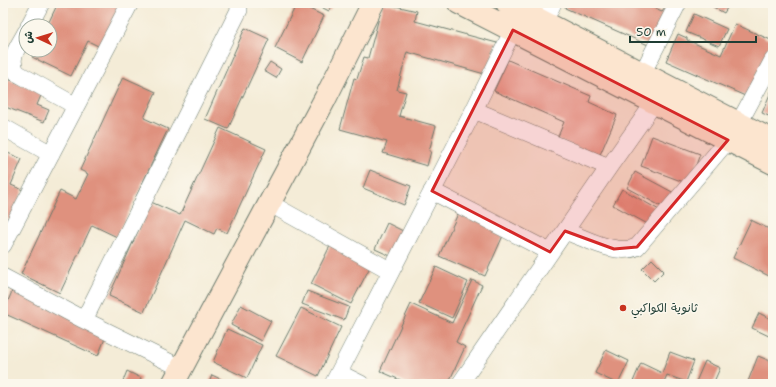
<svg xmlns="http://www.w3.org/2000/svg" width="776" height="387" viewBox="0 0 776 387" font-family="'Shantell Sans','Playpen Sans Arabic',sans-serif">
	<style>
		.building { fill: #df917e }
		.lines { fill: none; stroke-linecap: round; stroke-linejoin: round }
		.street-casing { stroke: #6a7a6d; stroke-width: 18 }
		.secondary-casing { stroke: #6a7a6d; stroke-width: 24 }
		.street { stroke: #fff; stroke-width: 17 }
		.secondary { stroke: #fce5cf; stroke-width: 22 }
		.marked { fill: #d62828; fill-opacity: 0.2; stroke: #d62828; stroke-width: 3; stroke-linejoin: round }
		.poi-dot { fill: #c8321e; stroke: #fbf7ec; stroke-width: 1.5 }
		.labels { text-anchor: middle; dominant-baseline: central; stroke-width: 3; stroke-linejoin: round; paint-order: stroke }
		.poi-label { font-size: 12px; fill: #1f3d34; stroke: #fbf7ec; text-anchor: start }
	</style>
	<rect width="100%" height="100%" fill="#fbf7ec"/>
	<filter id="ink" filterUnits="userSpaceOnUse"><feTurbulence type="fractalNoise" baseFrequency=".025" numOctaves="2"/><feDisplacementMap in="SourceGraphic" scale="8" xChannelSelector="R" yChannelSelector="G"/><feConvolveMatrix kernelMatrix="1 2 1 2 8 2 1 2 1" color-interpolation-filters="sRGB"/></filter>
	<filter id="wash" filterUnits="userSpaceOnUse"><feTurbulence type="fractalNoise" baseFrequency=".012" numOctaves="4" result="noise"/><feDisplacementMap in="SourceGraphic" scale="16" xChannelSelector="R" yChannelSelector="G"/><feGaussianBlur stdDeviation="0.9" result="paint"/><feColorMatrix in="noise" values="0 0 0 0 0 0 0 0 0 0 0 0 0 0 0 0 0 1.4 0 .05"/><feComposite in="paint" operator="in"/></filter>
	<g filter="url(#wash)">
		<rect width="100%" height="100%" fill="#f4ecd7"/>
		<g id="blocks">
			<path class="building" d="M 58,3 L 124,3 L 102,48 L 88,41 L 71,76 L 32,57 L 35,50 L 50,50 L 50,26 L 47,26 Z
				M 297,3 L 324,16 L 302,62 L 275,48 Z
				M 318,3 L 333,3 L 329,11 L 317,5 Z
				M 383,3 L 417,11 L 415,21 L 497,43 L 488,75 L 407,52 L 397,90 L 406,92 L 399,116 L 436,126 L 429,151 L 431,151 L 427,166 L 383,153 L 387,142 L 340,129 L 354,78 L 357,79 L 364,57 L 368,58 Z
				M 567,3 L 652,3 L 655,9 L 662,12 L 668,4 L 676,9 L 655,48 L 565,8 Z
				M 706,3 L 730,3 L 724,13 Z
				M 694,14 L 727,29 L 719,46 L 686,32 Z
				M 735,24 L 773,41 L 773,52 L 752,99 L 666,61 L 678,34 L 687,38 L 687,40 L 721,55 Z
				M 245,28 L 269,39 L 228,129 L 205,119 Z
				M 508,60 L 591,96 L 589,102 L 617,115 L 599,157 L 557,139 L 564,122 L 494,91 Z
				M 270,62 L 281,69 L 276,78 L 264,71 Z
				M 3,77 L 42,93 L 37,105 L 49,110 L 44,122 L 3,106 Z
				M 123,77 L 156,92 L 144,118 L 168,129 L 117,237 L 92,225 L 60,293 L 21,274 L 60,191 L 76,199 L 88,174 L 80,170 Z
				M 773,87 L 773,118 L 762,113 Z
				M 220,128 L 266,149 L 227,233 L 217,228 L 214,234 L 185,220 L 144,312 L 109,296 L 151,202 L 180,215 Z
				M 652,136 L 700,154 L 689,184 L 641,166 Z
				M 3,151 L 22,159 L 11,185 L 23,190 L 11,220 L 3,217 Z
				M 370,170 L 411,186 L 404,205 L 363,188 Z
				M 635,172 L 676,194 L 668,210 L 627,188 Z
				M 622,189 L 661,211 L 653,227 L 613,205 Z
				M 460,209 L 506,229 L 485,276 L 439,256 Z
				M 751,220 L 773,231 L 773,278 L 733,258 Z
				M 387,223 L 409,234 L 397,259 L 375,249 Z
				M 331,244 L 371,265 L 351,304 L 311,284 Z
				M 652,259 L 664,271 L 654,281 L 642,269 Z
				M 436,267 L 468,282 L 452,318 L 419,303 Z
				M 472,280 L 482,285 L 456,342 L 465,347 L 448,384 L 409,384 L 380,371 L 411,304 L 452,323 Z
				M 13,289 L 108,331 L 98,356 L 3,313 Z
				M 307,291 L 349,307 L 344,320 L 302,304 Z
				M 241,305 L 271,321 L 261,341 L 231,325 Z
				M 301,308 L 341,327 L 318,376 L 276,356 Z
				M 759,313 L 773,320 L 773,338 L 752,328 Z
				M 227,329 L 262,345 L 247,378 L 213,362 Z
				M 606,350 L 629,361 L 618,384 L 595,373 Z
				M 670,352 L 694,361 L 686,382 L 667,375 L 663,384 L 632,384 L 641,363 L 662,373 Z
				M 758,356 L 773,362 L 773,384 L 747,384 Z
				M 705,361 L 720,368 L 713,384 L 695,384 Z
				M 127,371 L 141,378 L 138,384 L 128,384 L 123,381 Z
				M 212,375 L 231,384 L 212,384 L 209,383 Z"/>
		</g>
	</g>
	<g filter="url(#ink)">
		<use href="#blocks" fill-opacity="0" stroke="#6a7a6d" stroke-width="1"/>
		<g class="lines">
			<defs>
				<path id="street" d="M 544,22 L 553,3
					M 29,26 L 41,3
					M 26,32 C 19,46 7,58 17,73 L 76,106
					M 642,74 L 678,3
					M 474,110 L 609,167
					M 3,127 L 51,154
					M 432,191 L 550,252
					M 269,203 L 391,271
					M 565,231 C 585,238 616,256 637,247 L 728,140 L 739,123 L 773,60
					M 3,245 L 130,3
					M 3,277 L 84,320 L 181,368
					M 84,320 L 239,10
					M 339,373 L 361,384
					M 333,384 L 474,110 L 513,30
					M 460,384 L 609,167 L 654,103"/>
				<path id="secondary" d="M 459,3 L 773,163
					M 507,3 L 773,141
					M 173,384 L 325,99 L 373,3"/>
			</defs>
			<use href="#street" class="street-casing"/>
			<use href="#secondary" class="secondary-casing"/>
			<use href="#street" class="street"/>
			<use href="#secondary" class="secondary"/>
		</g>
	</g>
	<path class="marked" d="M 513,30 L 728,140 L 637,247 L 614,249 L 565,231 L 550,252 L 432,191 Z"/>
	<circle class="poi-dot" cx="623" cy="308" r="4"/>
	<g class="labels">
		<g class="poi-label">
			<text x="631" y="308">ثانوية الكواكبي</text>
		</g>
	</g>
	<rect width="776" height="387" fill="none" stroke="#fbf7ec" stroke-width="16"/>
	<g transform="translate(38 38) rotate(274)"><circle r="19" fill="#fbf7ec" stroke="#a3ada2"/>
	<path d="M0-3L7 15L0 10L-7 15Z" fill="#c8321e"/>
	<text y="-6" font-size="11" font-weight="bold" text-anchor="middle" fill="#1f3d34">ش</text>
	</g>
	<path d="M630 36v6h126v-6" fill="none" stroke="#1f3d34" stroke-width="2"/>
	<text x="636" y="36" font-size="12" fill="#1f3d34" stroke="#fbf7ec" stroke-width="3" paint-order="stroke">50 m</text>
</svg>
